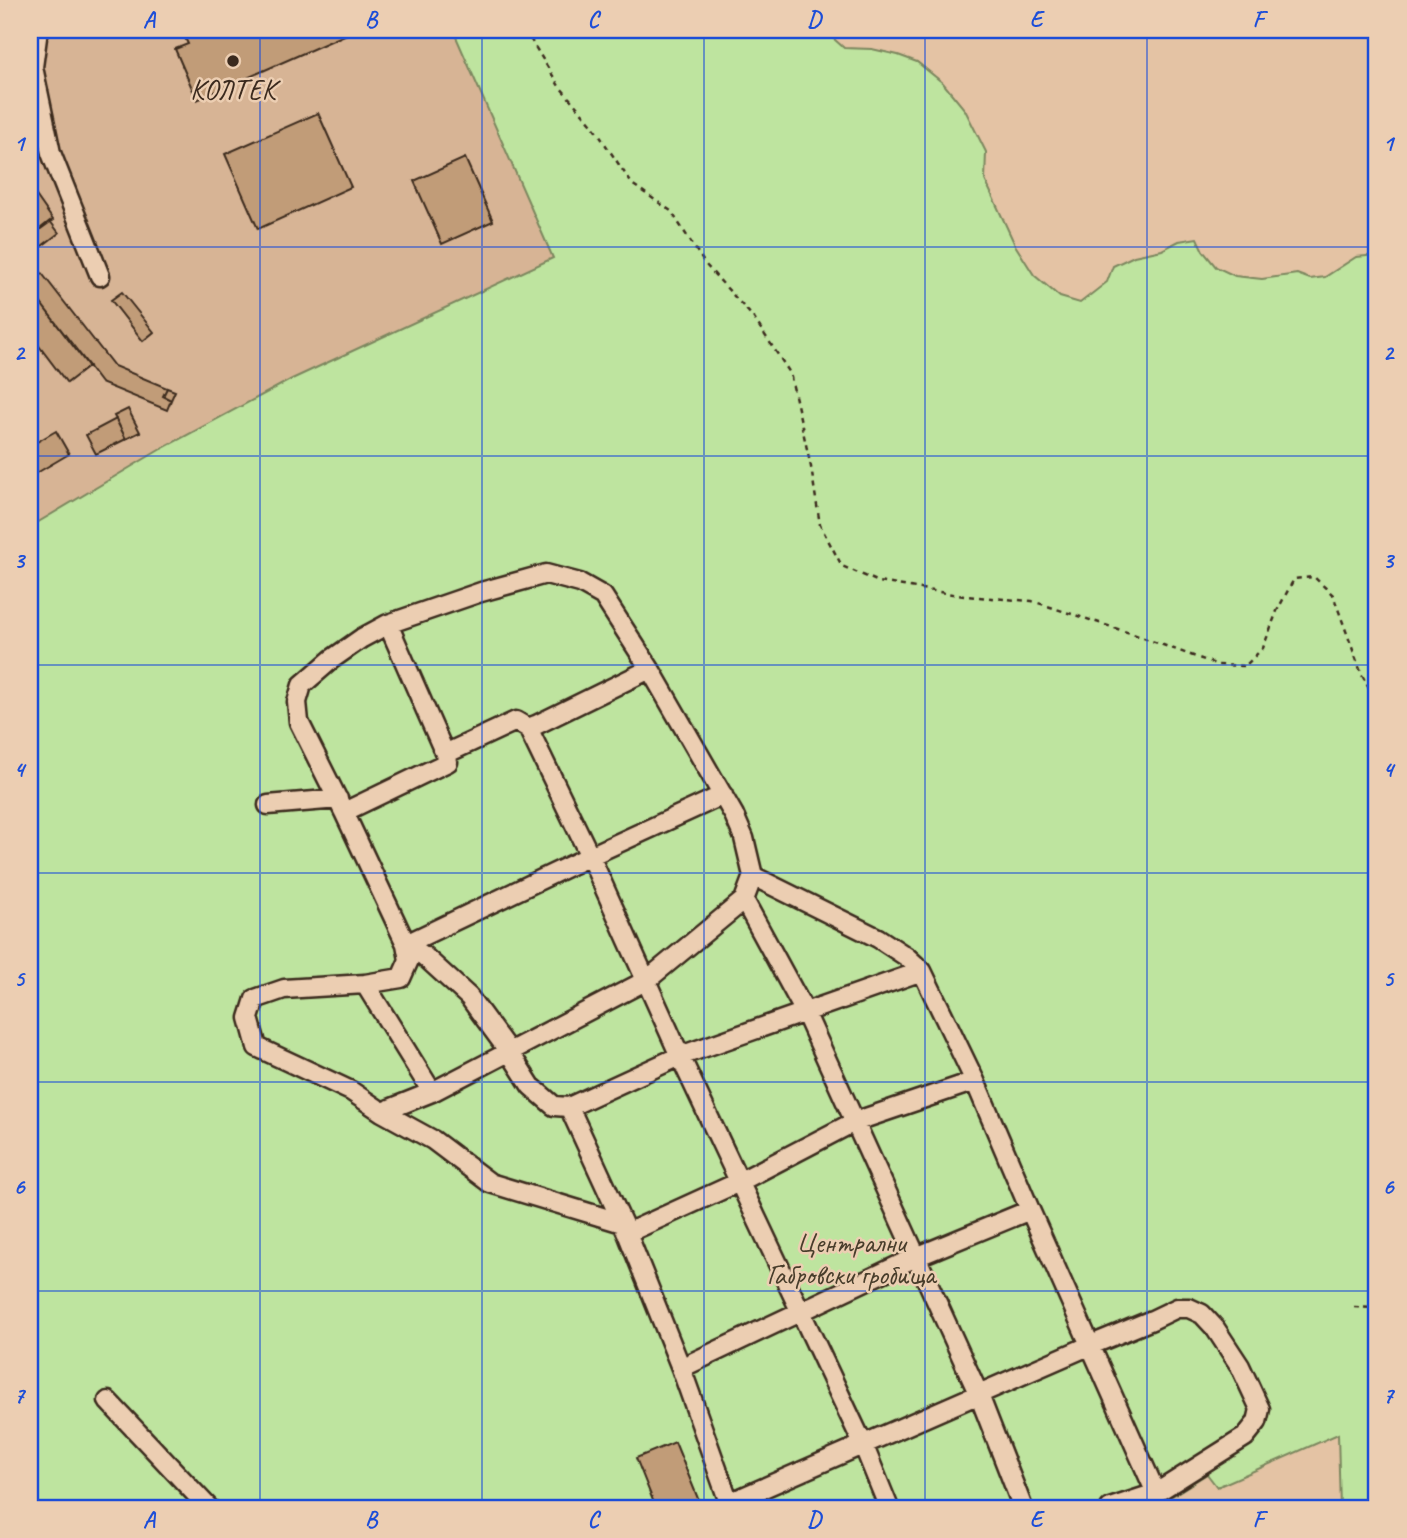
<svg xmlns="http://www.w3.org/2000/svg" width="1407" height="1538" viewBox="0 0 1407 1538" font-family="Caveat,sans-serif">
	<style>
		.built { fill: #d7b495 }
		.green { fill: #bee49f; stroke: #7c875e; stroke-width: 2 }
		.building { fill: #c19c78; stroke: #3b2a1e; stroke-width: 2 }
		.lines { fill: none; stroke-linecap: round; stroke-linejoin: round }
		.minor-casing { stroke: #3b2a1e; stroke-width: 23 }
		.path { stroke: #3b2a1e; stroke-width: 2.5; stroke-dasharray: 5 5; stroke-linecap: butt }
		.minor { stroke: #ecceb2; stroke-width: 18 }
		.grid { fill: none; stroke: #1d4ed8; stroke-width: 2; stroke-opacity: 0.55 }
		.poi-dot { fill: #3b2a1e; stroke: #ecceb2; stroke-width: 2.5 }
		.labels { text-anchor: middle; dominant-baseline: central; stroke-width: 5; stroke-linejoin: round; paint-order: stroke }
		.poi-label { font-size: 28px; fill: #3b2a1e; stroke: #ecceb2 }
		.park-label { font-size: 28px; fill: #483d2b; stroke: #ecceb2 }
		.neatline { fill: none; stroke: #1d4ed8; stroke-width: 2.5 }
		.grid-label { font-size: 23px; text-anchor: middle; font-weight: bold; fill: #1d4ed8 }
	</style>
	<rect width="100%" height="100%" fill="#e4c3a4"/>
	<filter id="ink" filterUnits="userSpaceOnUse"><feTurbulence type="fractalNoise" baseFrequency=".0143" numOctaves="2"/><feDisplacementMap in="SourceGraphic" scale="14" xChannelSelector="R" yChannelSelector="G"/><feConvolveMatrix kernelMatrix="1 2 1 2 8 2 1 2 1" color-interpolation-filters="sRGB"/></filter>
	<g filter="url(#ink)">
		<path class="built" d="M 30,30 L 453,30 L 554,258 L 292,379 L 161,449 L 30,527 Z"/>
		<path class="green" d="M 453,30 L 824,30 L 844,48 L 872,49 L 898,55 L 917,62 L 943,83 L 965,110 L 986,152 L 985,180 L 1015,245 L 1034,275 L 1060,297 L 1080,303 L 1107,282 L 1113,266 L 1134,256 L 1162,250 L 1179,241 L 1197,238 L 1203,251 L 1216,267 L 1235,276 L 1262,279 L 1297,274 L 1310,279 L 1325,277 L 1356,257 L 1377,255 L 1377,1508 L 1340,1508 L 1338,1434 L 1217,1487 L 1207,1474 L 1161,1503 L 1146,1508 L 30,1508 L 30,527 L 161,449 L 292,379 L 553,258 Z"/>
		<path class="building" d="M 181,30 L 356,30 L 197,100 L 175,49 L 188,44 Z
			M 318,113 L 351,187 L 258,229 L 225,154 Z
			M 465,158 L 493,221 L 442,244 L 414,181 Z
			M 30,187 L 53,220 L 31,236 L 30,234 Z
			M 50,221 L 59,233 L 30,255 L 30,234 L 31,236 Z
			M 37,267 L 114,366 L 167,388 L 163,396 L 171,400 L 167,410 L 101,383 L 30,289 L 30,273 Z
			M 30,289 L 89,366 L 67,383 L 30,334 Z
			M 122,292 L 154,332 L 143,341 L 111,300 Z
			M 167,388 L 175,391 L 171,400 L 163,396 Z
			M 128,409 L 140,432 L 126,439 L 114,416 Z
			M 116,419 L 126,439 L 96,454 L 86,435 Z
			M 56,431 L 69,454 L 35,474 L 30,466 L 30,446 Z
			M 1370,1289 L 1377,1289 L 1377,1301 L 1370,1301 Z
			M 675,1442 L 701,1506 L 695,1508 L 656,1508 L 636,1458 Z"/>
		<g class="lines">
			<defs>
				<path id="minor" d="M 33,67 L 51,153 L 100,276
					M 30,76 L 33,67 L 38,30
					M 388,624 L 445,754
					M 650,669 L 603,596 L 580,583 L 546,574 L 481,592 L 388,624 L 362,638 L 332,659 L 302,685 L 297,702 L 299,722 L 344,812 L 406,944 L 424,956 L 469,997 L 510,1053 L 531,1086 L 554,1106 L 569,1107 L 627,1233 L 681,1368 L 731,1508
					M 528,728 L 590,856 L 680,1056 L 863,1444 L 889,1508
					M 268,805 L 338,799
					M 344,812 L 448,762 L 445,754 L 516,721 L 528,728 L 536,725 L 650,669 L 734,815 L 744,838 L 753,876 L 744,900 L 647,980 L 432,1092 L 382,1112
					M 753,876 L 878,938 L 907,957 L 922,971 L 975,1081 L 1030,1210 L 1156,1493
					M 744,900 L 805,1012 L 979,1395 L 1023,1508
					M 365,984 L 432,1092
					M 569,1107 L 680,1056 L 922,971
					M 622,1223 L 490,1183 L 433,1140 L 382,1112 L 351,1091 L 257,1047 L 249,1018 L 255,999 L 284,989 L 365,984 L 401,978 L 409,960 L 406,944 L 590,856 L 723,795
					M 627,1233 L 739,1182 L 854,1122 L 975,1081
					M 681,1368 L 916,1257 L 1030,1210
					M 108,1401 L 209,1508
					M 729,1503 L 1091,1345 L 1152,1320 L 1177,1308 L 1189,1308 L 1202,1314 L 1215,1328 L 1240,1366 L 1260,1409 L 1257,1422 L 1245,1437 L 1156,1493 L 1110,1508"/>
			</defs>
			<use href="#minor" class="minor-casing"/>
			<path class="path" d="M 525,30 L 559,86 L 591,123 L 632,184 L 671,211 L 705,264 L 753,317 L 790,373 L 811,467 L 820,525 L 842,566 L 879,582 L 964,596 L 1032,601 L 1130,633 L 1218,665 L 1245,666 L 1263,648 L 1277,611 L 1294,579 L 1314,577 L 1333,595 L 1362,675 L 1377,704
				M 1354,1307 L 1377,1308"/>
			<use href="#minor" class="minor"/>
		</g>
	</g>
	<path class="grid" d="M 260,30 L 260,1508M 482,30 L 482,1508M 704,30 L 704,1508M 925,30 L 925,1508M 1147,30 L 1147,1508M 30,247 L 1377,247M 30,456 L 1377,456M 30,665 L 1377,665M 30,873 L 1377,873M 30,1082 L 1377,1082M 30,1291 L 1377,1291"/>
	<circle class="poi-dot" cx="233" cy="61" r="7"/>
	<g class="labels">
		<g class="poi-label">
			<text x="233" y="89">КОЛТЕК</text>
		</g>
		<g class="park-label">
			<text x="851" y="1242">Централни<tspan x="851" dy="32">Габровски гробища</tspan></text>
		</g>
	</g>
	<rect width="1407" height="1538" fill="none" stroke="#ecceb2" stroke-width="77"/>
	<rect x="38" y="38" width="1330" height="1462" class="neatline"/>
	<g class="grid-label">
		<text x="149" y="27">A</text>
		<text x="371" y="27">B</text>
		<text x="593" y="27">C</text>
		<text x="814" y="27">D</text>
		<text x="1036" y="27">E</text>
		<text x="1258" y="27">F</text>
		<text x="19" y="151">1</text>
		<text x="1388" y="151">1</text>
		<text x="19" y="360">2</text>
		<text x="1388" y="360">2</text>
		<text x="19" y="568">3</text>
		<text x="1388" y="568">3</text>
		<text x="19" y="777">4</text>
		<text x="1388" y="777">4</text>
		<text x="19" y="986">5</text>
		<text x="1388" y="986">5</text>
		<text x="19" y="1194">6</text>
		<text x="1388" y="1194">6</text>
		<text x="19" y="1403">7</text>
		<text x="1388" y="1403">7</text>
		<text x="149" y="1527">A</text>
		<text x="371" y="1527">B</text>
		<text x="593" y="1527">C</text>
		<text x="814" y="1527">D</text>
		<text x="1036" y="1527">E</text>
		<text x="1258" y="1527">F</text>
	</g>
</svg>
